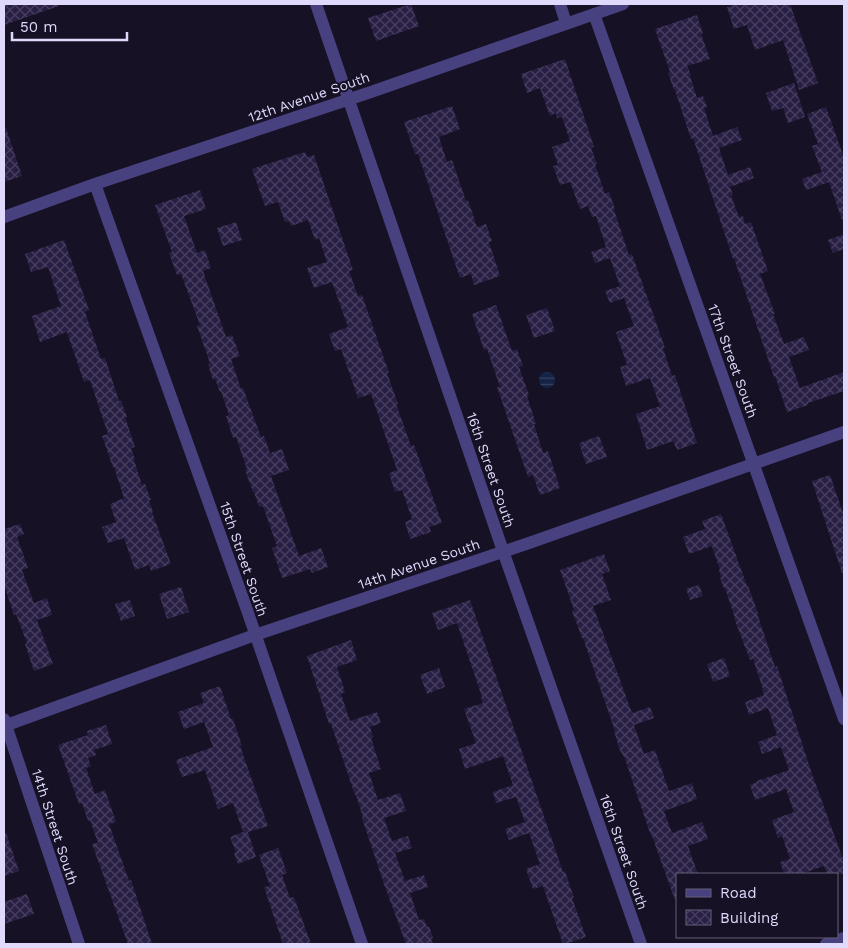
<svg xmlns="http://www.w3.org/2000/svg" width="848" height="948" viewBox="0 0 848 948" font-family="'Work Sans',sans-serif">
	<style>
		.water { fill: url(#water-rules) }
		.building { fill: url(#building-cross-hatch) }
		.lines { fill: none; stroke-linecap: round; stroke-linejoin: round }
		.minor { stroke: #48417f; stroke-width: 12 }
		.labels { text-anchor: middle; dominant-baseline: central; stroke-width: 4; stroke-linejoin: round; paint-order: stroke }
		.street-label { font-size: 14px; fill: #dfd9fb; stroke: #161124 }
	</style>
	<defs>
		<pattern id="water-rules" width="6" height="5" patternUnits="userSpaceOnUse" patternTransform="scale(1.25)"><rect width="6" height="5" fill="#142346"/><path d="M0 2.5h6" fill="none" stroke="#364262"/></pattern>
		<pattern id="building-cross-hatch" width="8" height="8" patternUnits="userSpaceOnUse" patternTransform="scale(1.25)"><rect width="8" height="8" fill="#291f44"/><path d="M0 0l8 8M0 8l8-8" fill="none" stroke="#483f60"/></pattern>
	</defs>
	<rect width="100%" height="100%" fill="#161124"/>
	<path class="water" d="M539 380a8 8 0 1 1 16 0a8 8 0 1 1-16 0Z"/>
	<path class="building" d="M 4,4 L 59,4 L 59,6 L 4,25 Z
		M 411,4 L 419,26 L 376,41 L 368,18 Z
		M 737,4 L 790,4 L 818,83 L 799,90 L 783,40 L 755,50 L 747,25 L 734,29 L 727,7 Z
		M 697,15 L 703,34 L 701,34 L 710,59 L 687,66 L 691,75 L 690,76 L 697,98 L 703,96 L 707,107 L 704,108 L 713,136 L 737,127 L 742,140 L 719,148 L 728,175 L 750,167 L 754,178 L 730,187 L 733,195 L 731,196 L 739,217 L 743,216 L 745,224 L 751,222 L 768,271 L 760,274 L 775,314 L 773,314 L 784,344 L 804,337 L 809,350 L 789,357 L 800,388 L 844,372 L 844,391 L 808,403 L 808,405 L 787,412 L 775,376 L 774,377 L 734,258 L 733,259 L 693,138 L 691,139 L 675,90 L 674,90 L 668,73 L 670,72 L 655,29 Z
		M 565,59 L 594,147 L 591,148 L 597,164 L 595,164 L 605,194 L 609,192 L 615,209 L 614,210 L 629,255 L 632,254 L 665,348 L 663,348 L 672,376 L 675,375 L 697,443 L 677,450 L 673,441 L 647,450 L 636,414 L 660,406 L 650,378 L 626,386 L 620,367 L 627,365 L 616,332 L 634,326 L 624,298 L 610,303 L 605,291 L 620,286 L 610,258 L 595,263 L 591,252 L 606,247 L 596,216 L 592,217 L 588,206 L 580,209 L 570,182 L 560,185 L 553,166 L 558,165 L 552,147 L 570,141 L 562,117 L 557,118 L 556,113 L 550,116 L 540,88 L 527,93 L 521,74 Z
		M 794,83 L 805,117 L 788,123 L 783,108 L 772,111 L 766,93 Z
		M 452,106 L 460,129 L 439,137 L 447,162 L 452,160 L 466,201 L 468,200 L 477,227 L 486,224 L 492,241 L 489,242 L 500,276 L 474,285 L 471,274 L 460,278 L 418,154 L 415,154 L 404,122 Z
		M 826,107 L 844,158 L 844,220 L 842,220 L 829,182 L 806,190 L 802,179 L 822,172 L 812,146 L 818,144 L 807,114 Z
		M 4,128 L 6,128 L 22,176 L 4,182 Z
		M 305,152 L 307,157 L 314,155 L 353,270 L 349,271 L 358,296 L 362,295 L 389,373 L 387,373 L 398,404 L 396,404 L 411,446 L 414,445 L 442,523 L 429,527 L 431,532 L 410,539 L 405,522 L 412,519 L 402,490 L 395,492 L 389,473 L 397,470 L 371,394 L 358,398 L 341,349 L 335,351 L 329,334 L 348,327 L 332,282 L 314,288 L 307,268 L 327,262 L 319,238 L 315,240 L 308,220 L 291,226 L 289,221 L 285,222 L 278,202 L 265,206 L 252,169 Z
		M 200,190 L 206,209 L 184,216 L 197,253 L 205,250 L 211,268 L 203,271 L 226,337 L 232,335 L 240,356 L 231,359 L 241,389 L 243,388 L 261,437 L 264,436 L 270,453 L 282,449 L 289,470 L 271,476 L 299,556 L 321,548 L 328,567 L 312,573 L 310,569 L 282,578 L 272,548 L 277,546 L 263,506 L 259,507 L 254,492 L 253,492 L 245,470 L 247,469 L 236,437 L 233,438 L 226,416 L 229,415 L 221,391 L 220,392 L 215,379 L 213,380 L 208,364 L 210,363 L 197,326 L 200,325 L 181,274 L 177,275 L 169,253 L 172,252 L 155,205 Z
		M 236,222 L 242,240 L 223,246 L 217,228 Z
		M 844,234 L 844,249 L 833,253 L 828,240 Z
		M 64,240 L 89,310 L 85,312 L 101,359 L 105,358 L 119,401 L 121,401 L 127,417 L 125,417 L 135,447 L 131,448 L 135,460 L 134,460 L 142,485 L 145,484 L 151,500 L 149,500 L 153,512 L 152,512 L 171,564 L 151,571 L 149,565 L 135,570 L 124,538 L 108,543 L 102,527 L 116,522 L 110,504 L 124,498 L 114,467 L 113,467 L 102,436 L 108,434 L 90,380 L 84,382 L 67,332 L 40,342 L 32,316 L 61,306 L 48,267 L 31,272 L 25,254 Z
		M 496,305 L 512,351 L 517,349 L 523,366 L 519,367 L 529,395 L 527,396 L 536,424 L 534,424 L 543,453 L 548,451 L 560,488 L 540,495 L 533,475 L 528,477 L 497,387 L 500,387 L 487,349 L 484,350 L 472,314 Z
		M 547,308 L 555,331 L 534,338 L 526,315 Z
		M 599,436 L 607,457 L 586,464 L 579,443 Z
		M 830,475 L 844,516 L 844,572 L 842,573 L 812,481 Z
		M 721,514 L 747,586 L 748,586 L 758,613 L 757,613 L 775,667 L 777,666 L 811,771 L 844,862 L 844,874 L 827,874 L 824,866 L 801,874 L 784,874 L 780,862 L 790,859 L 782,836 L 778,838 L 772,820 L 794,812 L 786,789 L 755,800 L 750,785 L 757,782 L 757,781 L 789,770 L 781,747 L 762,754 L 758,742 L 777,735 L 768,708 L 749,715 L 745,702 L 764,695 L 762,689 L 763,689 L 753,659 L 750,660 L 734,618 L 735,618 L 725,588 L 724,589 L 720,577 L 721,577 L 719,570 L 720,570 L 712,546 L 689,554 L 683,537 L 705,529 L 702,521 Z
		M 20,524 L 24,534 L 17,537 L 28,568 L 22,570 L 34,603 L 47,598 L 52,615 L 37,620 L 53,664 L 34,671 L 25,644 L 27,643 L 16,614 L 14,615 L 4,585 L 4,529 Z
		M 604,554 L 610,571 L 602,574 L 611,600 L 593,606 L 632,713 L 650,707 L 654,718 L 634,725 L 644,754 L 655,750 L 669,791 L 692,783 L 697,799 L 664,811 L 672,833 L 702,822 L 708,839 L 688,846 L 698,874 L 677,874 L 677,900 L 675,900 L 652,836 L 651,836 L 624,756 L 623,756 L 619,748 L 614,731 L 615,731 L 583,638 L 582,638 L 572,611 L 574,610 L 560,570 Z
		M 699,585 L 703,596 L 690,600 L 686,589 Z
		M 181,587 L 189,612 L 167,619 L 159,594 Z
		M 130,600 L 135,616 L 121,621 L 115,604 Z
		M 470,600 L 563,872 L 565,871 L 574,898 L 572,898 L 586,937 L 566,944 L 563,944 L 543,886 L 533,889 L 526,869 L 540,864 L 529,833 L 509,840 L 505,829 L 525,822 L 516,797 L 496,803 L 493,792 L 513,785 L 503,756 L 465,769 L 459,749 L 476,743 L 464,709 L 483,703 L 481,698 L 482,697 L 457,623 L 438,630 L 432,613 Z
		M 351,640 L 357,660 L 337,667 L 345,692 L 341,694 L 350,721 L 377,712 L 381,723 L 370,727 L 373,737 L 371,738 L 381,769 L 369,773 L 378,800 L 400,793 L 406,811 L 384,818 L 392,841 L 408,836 L 412,848 L 395,853 L 405,881 L 424,875 L 428,887 L 410,893 L 419,920 L 424,919 L 427,927 L 429,926 L 433,938 L 431,939 L 433,944 L 406,944 L 384,884 L 362,818 L 363,817 L 356,795 L 355,795 L 331,724 L 329,724 L 307,656 Z
		M 724,658 L 730,676 L 713,682 L 707,664 Z
		M 439,668 L 445,687 L 427,694 L 420,675 Z
		M 220,686 L 231,719 L 233,719 L 242,746 L 240,746 L 268,826 L 248,832 L 256,857 L 238,864 L 234,853 L 236,852 L 230,837 L 243,832 L 233,803 L 218,809 L 205,770 L 182,777 L 176,760 L 213,747 L 204,722 L 184,729 L 178,712 L 204,703 L 200,693 Z
		M 106,725 L 112,744 L 94,750 L 96,755 L 88,758 L 91,766 L 86,768 L 95,794 L 105,790 L 116,822 L 109,824 L 129,881 L 131,880 L 152,944 L 128,944 L 92,844 L 98,843 L 90,820 L 88,821 L 82,803 L 79,804 L 58,745 L 88,735 L 87,731 Z
		M 6,833 L 19,871 L 4,876 L 4,834 Z
		M 278,848 L 287,873 L 282,875 L 290,898 L 294,897 L 311,944 L 283,944 L 264,887 L 270,886 L 259,855 Z
		M 27,894 L 34,914 L 4,924 L 4,902 Z"/>
	<g class="lines">
		<path class="minor" d="M 316,4 L 503,551 L 641,944
			M 560,4 L 566,23
			M 594,14 L 844,719
			M 95,184 L 247,610 L 362,944
			M 4,217 L 95,184 L 371,92 L 623,4
			M 4,719 L 79,944
			M 4,726 L 255,635 L 529,543 L 844,432
			M 826,944 L 844,938"/>
	</g>
	<g class="labels">
		<g class="street-label">
			<text transform="translate(309 97) rotate(-19)">12th Avenue South</text>
			<text transform="translate(733 361) rotate(70)">17th Street South</text>
			<text transform="translate(491 470) rotate(71)">16th Street South</text>
			<text transform="translate(244 559) rotate(71)">15th Street South</text>
			<text transform="translate(419 564) rotate(-19)">14th Avenue South</text>
			<text transform="translate(55 827) rotate(72)">14th Street South</text>
			<text transform="translate(624 852) rotate(71)">16th Street South</text>
		</g>
	</g>
	<rect width="848" height="948" fill="none" stroke="#dfd9fb" stroke-width="10"/>
	<rect x="676" y="873" width="162" height="65" fill="#161124" stroke="#66617a"/>
	<rect x="686" y="889" width="25" height="8" fill="#48417f" stroke="#66617a"/>
	<text x="720" y="898" font-size="15" fill="#dfd9fb">Road</text>
	<rect x="686" y="910" width="25" height="15" fill="url(#building-cross-hatch)" stroke="#66617a"/>
	<text x="720" y="923" font-size="15" fill="#dfd9fb">Building</text>
	<path d="M12 32v8h115v-8" fill="none" stroke="#dfd9fb" stroke-width="2.5"/>
	<text x="20" y="32" font-size="15" fill="#dfd9fb" stroke="#161124" stroke-width="4" paint-order="stroke">50 m</text>
</svg>
